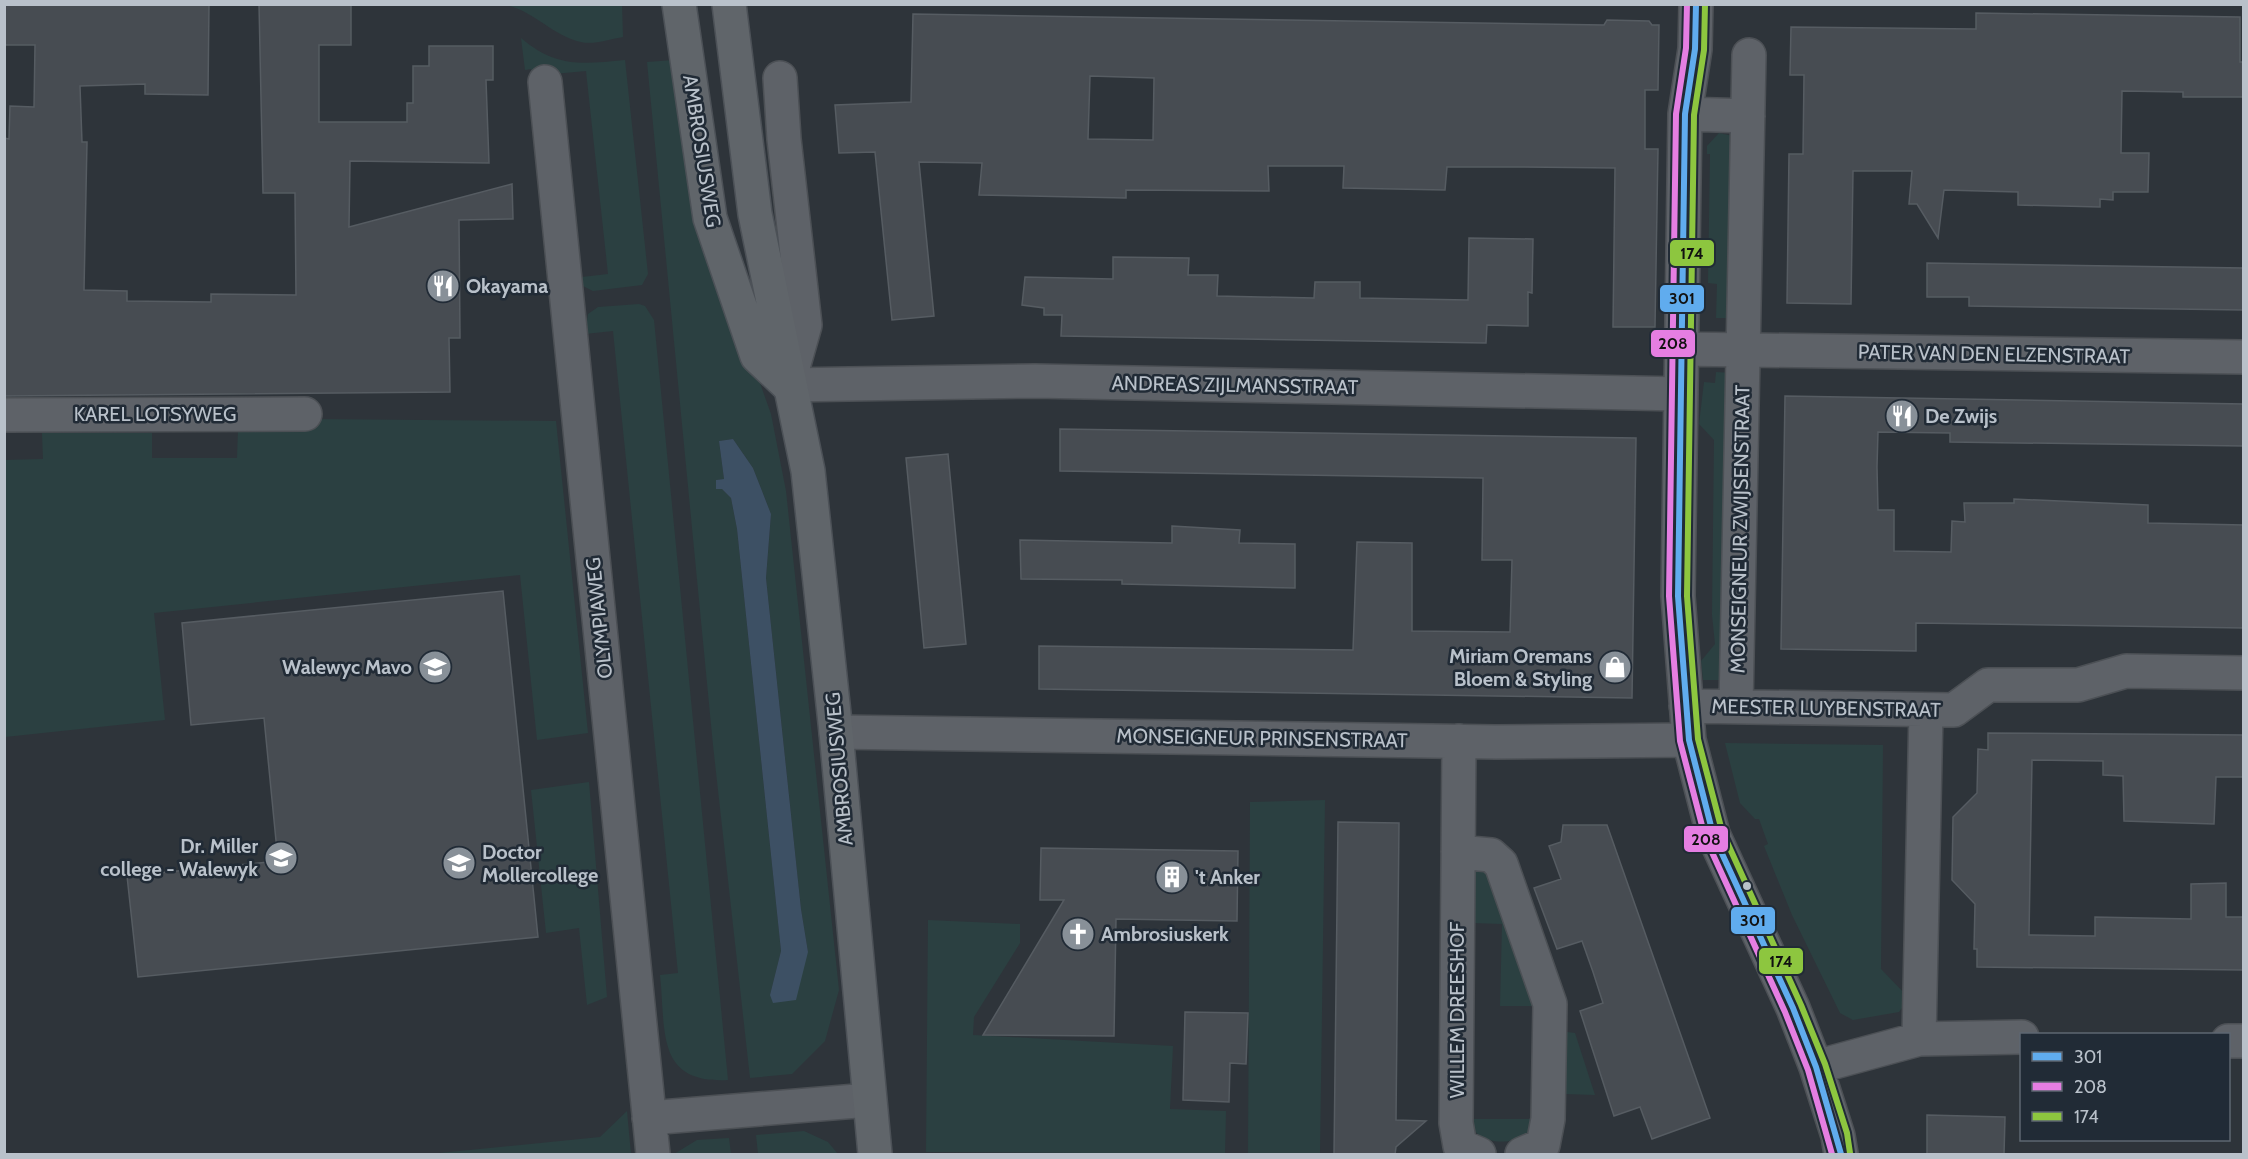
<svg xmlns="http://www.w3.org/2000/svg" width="2248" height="1159" viewBox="0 0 2248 1159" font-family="Cabin,sans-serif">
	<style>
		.green { fill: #2b4041; fill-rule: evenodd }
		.water { fill: #3d5064 }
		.building { fill: #474c52; stroke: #565c62; stroke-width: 1.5; fill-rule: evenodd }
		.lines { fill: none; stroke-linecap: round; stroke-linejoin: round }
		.minor-casing { stroke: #4c5055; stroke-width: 36 }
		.major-casing { stroke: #4c5157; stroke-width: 36 }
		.minor { stroke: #5e6268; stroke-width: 33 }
		.major { stroke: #60656a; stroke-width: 33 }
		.bus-1-casing { stroke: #212b36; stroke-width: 10 }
		.bus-2-casing { stroke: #212b36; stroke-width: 10 }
		.bus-3-casing { stroke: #212b36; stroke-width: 10 }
		.bus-1 { stroke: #60acee; stroke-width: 6 }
		.bus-2 { stroke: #e57ee2; stroke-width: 6 }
		.bus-3 { stroke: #8dc63f; stroke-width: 6 }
		.bus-dot { fill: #b9c1ca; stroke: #212b36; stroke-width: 2 }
		.labels { text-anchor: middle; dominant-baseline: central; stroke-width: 5; stroke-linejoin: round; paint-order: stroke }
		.street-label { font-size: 20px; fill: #b9c1ca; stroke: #212b36 }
		.poi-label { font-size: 20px; font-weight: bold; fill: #b9c1ca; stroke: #212b36; text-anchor: start }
		.line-badge { stroke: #212b36; stroke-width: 2 }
		.pale-badge-label { font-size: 16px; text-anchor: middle; font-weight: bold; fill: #111 }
	</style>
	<rect width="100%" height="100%" fill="#2e343a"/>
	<path class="green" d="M 506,5 L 622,5 L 623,37 C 611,39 593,45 581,42 C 553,36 534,11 506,5 Z
		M 521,38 C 556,68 582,64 625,60 L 648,274 L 642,285 L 593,291 L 583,286 L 582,277 L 608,274 L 586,71 L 532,76 L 531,69 L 525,70 Z
		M 674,60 L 745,341 L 771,414 L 786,491 L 839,990 L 825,1041 L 792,1074 L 750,1078 L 713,745 L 647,62 ZM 733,439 L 753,468 L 771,514 L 766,578 L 801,909 L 808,952 L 770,995 L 781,951 L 737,529 L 731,498 L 722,489 L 716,489 L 716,480 L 724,479 L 719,441 Z
		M 1719,133 L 1733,136 L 1733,318 L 1716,318 L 1717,284 L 1708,283 L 1710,154 L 1707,154 L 1707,146 Z
		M 639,304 L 645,306 L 654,320 L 728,1080 C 655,1084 666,1030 660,975 L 678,973 L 613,331 L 585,334 L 588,314 L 598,307 Z
		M 1716,372 L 1733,373 L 1728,680 L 1703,680 L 1701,661 L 1715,644 L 1712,615 L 1714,440 L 1699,424 L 1704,382 L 1715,383 Z
		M 309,419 L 556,421 L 588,733 L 537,740 L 520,575 L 154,613 L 165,720 L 5,737 L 4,460 L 43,459 L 42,433 L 152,433 L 152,458 L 237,458 L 238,430 Z
		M 1725,743 L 1883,745 L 1881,969 L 1907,996 L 1907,1001 L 1899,1012 L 1853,1020 L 1840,1013 L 1792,915 L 1764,846 L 1768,844 L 1759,819 L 1755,819 L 1740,803 Z
		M 589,782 L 607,997 L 587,1005 L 579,928 L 546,933 L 531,790 Z
		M 1325,800 L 1320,1154 L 1248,1154 L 1250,802 Z
		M 1486,867 L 1533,996 L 1533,1006 L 1500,1006 L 1502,924 L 1473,923 L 1474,874 L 1476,869 Z
		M 928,920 L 1020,924 L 1020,943 L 974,1017 L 973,1035 L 1173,1046 L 1170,1109 L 1226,1111 L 1225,1154 L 926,1152 Z
		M 1567,1032 L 1575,1033 L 1595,1095 L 1565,1094 Z
		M 627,1111 L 631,1154 L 429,1154 L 600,1137 Z
		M 1471,1119 L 1532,1119 L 1528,1133 C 1511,1147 1472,1145 1471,1119 Z
		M 804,1131 L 828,1142 L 838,1154 L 758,1154 L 756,1135 Z
		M 729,1138 L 731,1154 L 674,1154 L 697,1140 Z"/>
	<path class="water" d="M 733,439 L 753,468 L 771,514 L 766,578 L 801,909 L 808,952 L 796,1000 L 773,1003 L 770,995 L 781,951 L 737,529 L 731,498 L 722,489 L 716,489 L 716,480 L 724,479 L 719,441 Z"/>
	<path class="building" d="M 4,4 L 209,4 L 208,95 L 145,94 L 145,84 L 80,86 L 82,142 L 87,142 L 84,290 L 127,291 L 127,301 L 211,302 L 211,294 L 296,295 L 295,193 L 263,193 L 259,4 L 351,4 L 351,45 L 319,45 L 319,122 L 407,122 L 407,103 L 413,103 L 413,66 L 429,66 L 429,46 L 493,46 L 493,80 L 486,80 L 489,163 L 350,161 L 349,227 L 512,184 L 513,219 L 459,220 L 460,338 L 449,338 L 450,392 L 4,396 L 4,138 L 9,139 L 10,106 L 34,107 L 35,45 L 4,45 Z
		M 1976,13 L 2240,17 L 2240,62 L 2244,62 L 2244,97 L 2183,97 L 2183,92 L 2122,91 L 2121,153 L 2149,153 L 2148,192 L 2113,192 L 2113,200 L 2100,199 L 2100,207 L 2018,205 L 2018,192 L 1944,190 L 1938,238 L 1917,204 L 1909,204 L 1912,171 L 1853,171 L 1851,304 L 1787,303 L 1789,154 L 1803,154 L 1804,75 L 1790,75 L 1791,27 L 1976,29 Z
		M 913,14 L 1604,25 L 1607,20 L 1649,21 L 1652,25 L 1659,25 L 1658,90 L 1645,90 L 1645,149 L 1658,149 L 1655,327 L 1613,327 L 1615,168 L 1518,167 L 1447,167 L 1445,190 L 1343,188 L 1344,166 L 1268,166 L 1269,191 L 1126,190 L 1126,198 L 979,195 L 982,163 L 919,162 L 934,316 L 892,320 L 875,152 L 839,153 L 835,105 L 911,102 ZM 1090,76 L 1154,78 L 1153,140 L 1088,139 Z
		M 1469,238 L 1533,239 L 1532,293 L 1528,292 L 1528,326 L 1487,325 L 1486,343 L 1061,336 L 1062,315 L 1044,315 L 1044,308 L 1022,305 L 1025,277 L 1113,279 L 1113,257 L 1189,258 L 1188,275 L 1218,275 L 1217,296 L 1314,298 L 1315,282 L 1360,282 L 1360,298 L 1468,300 Z
		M 1927,263 L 2244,268 L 2244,310 L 1969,306 L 1969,297 L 1927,297 Z
		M 1785,396 L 2244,404 L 2244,446 L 1950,442 L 1950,433 L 1878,432 L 1877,467 L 1878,510 L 1894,510 L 1894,551 L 1951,552 L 1952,521 L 1965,522 L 1964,503 L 2014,503 L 2014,499 L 2148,505 L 2148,523 L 2244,525 L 2244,628 L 1916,623 L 1916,651 L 1781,649 Z
		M 1060,429 L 1636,438 L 1632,698 L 1039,689 L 1039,646 L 1353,650 L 1357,542 L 1412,543 L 1412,631 L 1510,632 L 1512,560 L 1482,560 L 1483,478 L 1060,471 Z
		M 948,454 L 966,644 L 924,648 L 906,458 Z
		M 1172,526 L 1240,530 L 1239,543 L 1295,544 L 1295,588 L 1122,584 L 1122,580 L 1021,579 L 1020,540 L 1172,543 Z
		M 503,591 L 538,937 L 138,977 L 127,876 L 278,861 L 264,718 L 191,725 L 182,623 Z
		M 1988,733 L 2244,735 L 2244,777 L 2216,777 L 2214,824 L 2124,821 L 2123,776 L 2103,775 L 2103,761 L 2032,760 L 2029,935 L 2095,936 L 2095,917 L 2191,919 L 2191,884 L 2226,883 L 2226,917 L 2244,917 L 2244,970 L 1977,967 L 1977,949 L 1974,949 L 1975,904 L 1952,880 L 1953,817 L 1977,793 L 1978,749 L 1988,750 Z
		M 1338,822 L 1399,823 L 1396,1120 L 1426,1121 L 1396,1147 L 1395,1155 L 1334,1155 Z
		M 1563,825 L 1607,825 L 1710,1118 L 1652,1139 L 1640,1107 L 1614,1116 L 1580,1011 L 1603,1003 L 1593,972 L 1582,941 L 1557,949 L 1534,888 L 1561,879 L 1549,846 L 1561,842 Z
		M 1041,848 L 1238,851 L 1237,921 L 1116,919 L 1114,1036 L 983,1035 L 1064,900 L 1040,900 Z
		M 1185,1012 L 1248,1013 L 1246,1064 L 1230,1063 L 1229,1102 L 1183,1100 Z
		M 1927,1115 L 2005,1117 L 2004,1155 L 1927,1155 Z"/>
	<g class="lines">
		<defs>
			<path id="minor" d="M 1696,4 L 1695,49 L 1685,114 L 1678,596 L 1689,740 L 1713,834 L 1793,1008 L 1816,1067 L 1838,1136 L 1841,1154
				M 780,78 L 784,139 L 805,325 L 788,385 L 1035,381 L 1681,394
				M 545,82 L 653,1154
				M 1685,114 L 1748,116
				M 1682,349 L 2244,357
				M 4,415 L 305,414
				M 1686,706 L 1954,710 L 1988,685 L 2078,685 L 2126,671 L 2244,673
				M 1736,707 L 1749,55
				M 836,732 L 1496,742 L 1689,740
				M 1459,741 L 1456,1123 L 1460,1146 L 1479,1154
				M 1458,852 L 1491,855 L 1501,864 L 1550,1004 L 1548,1119 L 1543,1145 L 1522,1154
				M 1919,1039 L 1926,710
				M 2228,1041 L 2244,1041
				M 1816,1067 L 1919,1039 L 2022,1037
				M 649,1118 L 869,1100"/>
			<path id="major" d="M 679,4 L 710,218 L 757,356 L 788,385
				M 729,4 L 755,214 L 808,471 L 836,732 L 875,1154"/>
		</defs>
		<use href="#minor" class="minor-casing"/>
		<use href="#major" class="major-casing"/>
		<use href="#minor" class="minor"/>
		<use href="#major" class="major"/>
		<defs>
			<path id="bus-1" d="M 1696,4 L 1695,49 L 1685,114 L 1678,596 L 1689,740 L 1713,834 L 1793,1008 L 1816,1067 L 1841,1154"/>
			<path id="bus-2" d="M 1687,4 L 1686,48 L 1676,114 L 1669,596 L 1680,741 L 1705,837 L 1785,1012 L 1808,1070 L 1832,1154"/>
			<path id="bus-3" d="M 1705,4 L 1704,50 L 1694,115 L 1687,596 L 1698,739 L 1722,831 L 1801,1005 L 1825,1064 L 1847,1133 L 1850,1153"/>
		</defs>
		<use href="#bus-1" class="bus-1-casing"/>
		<use href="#bus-2" class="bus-2-casing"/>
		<use href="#bus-3" class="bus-3-casing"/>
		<use href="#bus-1" class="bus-1"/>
		<use href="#bus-2" class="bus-2"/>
		<use href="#bus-3" class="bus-3"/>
	</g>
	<defs>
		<symbol id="restaurant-disc" viewBox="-11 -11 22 22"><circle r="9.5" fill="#889098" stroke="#212b36"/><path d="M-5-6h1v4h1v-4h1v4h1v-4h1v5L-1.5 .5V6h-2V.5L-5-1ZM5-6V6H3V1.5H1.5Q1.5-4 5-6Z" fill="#fff"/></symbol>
		<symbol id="school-disc" viewBox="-11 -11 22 22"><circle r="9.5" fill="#889098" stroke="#212b36"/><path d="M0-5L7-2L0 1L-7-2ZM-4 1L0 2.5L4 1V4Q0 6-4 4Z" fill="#fff"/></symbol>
		<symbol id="shop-disc" viewBox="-11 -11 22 22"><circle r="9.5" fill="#889098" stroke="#212b36"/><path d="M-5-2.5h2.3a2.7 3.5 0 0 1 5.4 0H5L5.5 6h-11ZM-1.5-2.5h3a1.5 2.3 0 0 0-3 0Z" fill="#fff"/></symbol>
		<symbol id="building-disc" viewBox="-11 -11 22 22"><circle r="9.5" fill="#889098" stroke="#212b36"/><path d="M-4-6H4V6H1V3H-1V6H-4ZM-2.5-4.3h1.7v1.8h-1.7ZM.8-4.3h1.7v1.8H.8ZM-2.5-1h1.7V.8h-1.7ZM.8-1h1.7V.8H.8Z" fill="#fff"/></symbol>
		<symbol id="church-disc" viewBox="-11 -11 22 22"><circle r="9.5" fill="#889098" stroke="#212b36"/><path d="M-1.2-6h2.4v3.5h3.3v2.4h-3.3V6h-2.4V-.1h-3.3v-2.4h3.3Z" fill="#fff"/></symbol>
	</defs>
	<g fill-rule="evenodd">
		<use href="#restaurant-disc" x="424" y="267" width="38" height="38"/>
		<use href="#restaurant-disc" x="1883" y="397" width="38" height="38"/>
		<use href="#school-disc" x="416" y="648" width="38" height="38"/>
		<use href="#shop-disc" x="1596" y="648" width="38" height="38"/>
		<use href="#school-disc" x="262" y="839" width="38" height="38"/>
		<use href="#school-disc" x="440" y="844" width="38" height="38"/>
		<use href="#building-disc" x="1153" y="858" width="38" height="38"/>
		<use href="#church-disc" x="1059" y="915" width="38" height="38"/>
	</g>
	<circle class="bus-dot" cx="1747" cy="886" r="5"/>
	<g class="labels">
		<g class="street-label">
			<text transform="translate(702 151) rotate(81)">AMBROSIUSWEG</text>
			<text transform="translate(1994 354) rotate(1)">PATER VAN DEN ELZENSTRAAT</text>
			<text transform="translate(1235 385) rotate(1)">ANDREAS ZIJLMANSSTRAAT</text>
			<text x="155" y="414">KAREL LOTSYWEG</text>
			<text transform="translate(1740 529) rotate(-89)">MONSEIGNEUR ZWIJSENSTRAAT</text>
			<text transform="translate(599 618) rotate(-96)">OLYMPIAWEG</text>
			<text transform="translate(1826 708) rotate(1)">MEESTER LUYBENSTRAAT</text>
			<text transform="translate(1262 738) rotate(1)">MONSEIGNEUR PRINSENSTRAAT</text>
			<text transform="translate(839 769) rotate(-95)">AMBROSIUSWEG</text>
			<text transform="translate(1457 1010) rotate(-90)">WILLEM DREESHOF</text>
		</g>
		<g class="poi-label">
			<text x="466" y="286">Okayama</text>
			<text x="1925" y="416">De Zwijs</text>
			<text x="1592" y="656" text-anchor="end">Miriam Oremans<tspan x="1592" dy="23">Bloem &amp; Styling</tspan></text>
			<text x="412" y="667" text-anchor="end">Walewyc Mavo</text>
			<text x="258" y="846" text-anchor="end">Dr. Miller<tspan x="258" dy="23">college - Walewyk</tspan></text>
			<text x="482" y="852">Doctor<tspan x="482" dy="23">Mollercollege</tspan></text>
			<text x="1195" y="877">'t Anker</text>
			<text x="1101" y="934">Ambrosiuskerk</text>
		</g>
	</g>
	<g class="line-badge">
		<rect x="1669" y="239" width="46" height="28" rx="6" fill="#8dc63f"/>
		<rect x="1659" y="284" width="46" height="29" rx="6" fill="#60acee"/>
		<rect x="1650" y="329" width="46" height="29" rx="6" fill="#e57ee2"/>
		<rect x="1683" y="825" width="46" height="28" rx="6" fill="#e57ee2"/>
		<rect x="1730" y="906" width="46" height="29" rx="6" fill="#60acee"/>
		<rect x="1758" y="947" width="46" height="28" rx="6" fill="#8dc63f"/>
	</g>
	<g class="pale-badge-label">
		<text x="1692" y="259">174</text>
		<text x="1682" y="304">301</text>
		<text x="1673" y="349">208</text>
		<text x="1706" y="845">208</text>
		<text x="1753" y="926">301</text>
		<text x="1781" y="967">174</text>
	</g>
	<rect width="2248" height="1159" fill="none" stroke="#b9c1ca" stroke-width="12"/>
	<rect x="2020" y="1033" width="210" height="108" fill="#212b36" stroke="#5e6771" stroke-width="1.5"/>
	<rect x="2032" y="1052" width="30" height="9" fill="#60acee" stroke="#5e6771" stroke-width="1.5"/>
	<text x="2074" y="1063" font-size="18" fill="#b9c1ca">301</text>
	<rect x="2032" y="1082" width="30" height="9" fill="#e57ee2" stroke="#5e6771" stroke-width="1.5"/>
	<text x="2074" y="1093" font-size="18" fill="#b9c1ca">208</text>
	<rect x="2032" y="1112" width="30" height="9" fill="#8dc63f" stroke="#5e6771" stroke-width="1.5"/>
	<text x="2074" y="1123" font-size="18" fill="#b9c1ca">174</text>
</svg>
